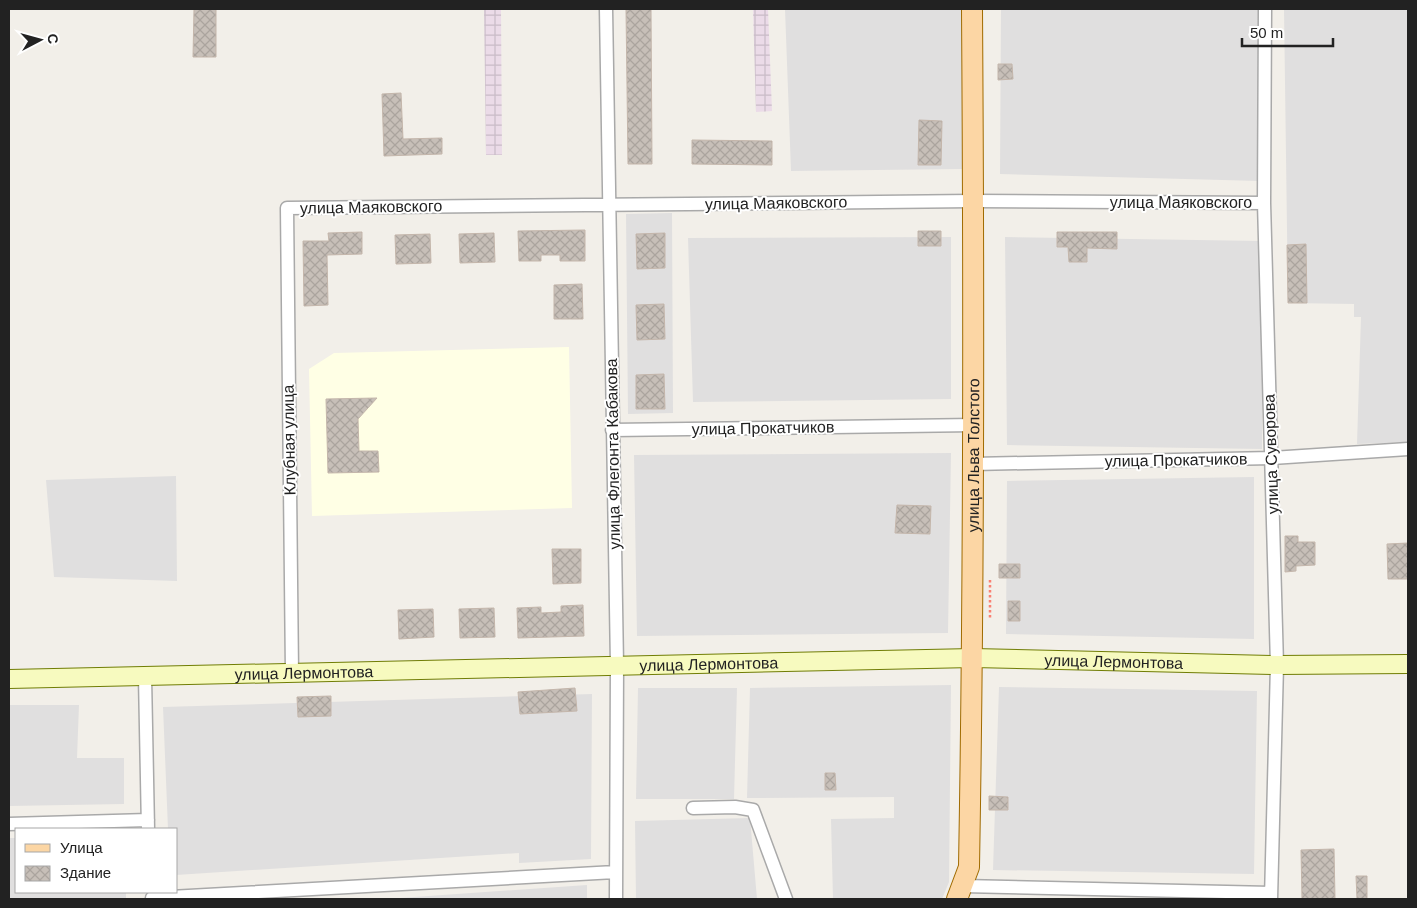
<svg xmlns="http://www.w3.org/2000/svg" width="1417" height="908" viewBox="0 0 1417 908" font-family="Helvetica,sans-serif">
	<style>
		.residential { fill: #e0dfdf }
		.industrial { fill: url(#industrial-grid) }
		.education { fill: #ffffe5 }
		.building { fill: url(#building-cross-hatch); stroke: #c4b6ab }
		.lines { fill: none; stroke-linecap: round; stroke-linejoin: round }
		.street-casing { stroke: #a9a9a9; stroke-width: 15 }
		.secondary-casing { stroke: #707d05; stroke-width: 20 }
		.primary-casing { stroke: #a06b00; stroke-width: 22 }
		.path { stroke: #fa8072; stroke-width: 2.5; stroke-dasharray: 2.5 2.5; stroke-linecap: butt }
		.street { stroke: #fff; stroke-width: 12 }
		.secondary { stroke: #f7fabf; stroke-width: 18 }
		.primary { stroke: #fcd6a4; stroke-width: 20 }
		.labels { text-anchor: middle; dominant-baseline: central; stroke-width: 4; stroke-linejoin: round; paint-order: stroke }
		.street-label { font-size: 16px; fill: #222; stroke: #fff }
	</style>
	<defs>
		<pattern id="industrial-grid" width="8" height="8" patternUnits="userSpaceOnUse" patternTransform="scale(1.25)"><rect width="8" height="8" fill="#ebdbe8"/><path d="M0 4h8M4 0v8" fill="none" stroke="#c9bcc7"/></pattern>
		<pattern id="building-cross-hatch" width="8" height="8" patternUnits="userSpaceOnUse" patternTransform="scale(1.25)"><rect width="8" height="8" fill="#c7bfb8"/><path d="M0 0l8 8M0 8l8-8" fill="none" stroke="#aba49e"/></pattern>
	</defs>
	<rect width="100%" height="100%" fill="#f2efe9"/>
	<path class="residential" d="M 785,9 L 963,9 L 962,169 L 791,171 Z
		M 1001,9 L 1259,9 L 1260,181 L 1000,174 Z
		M 1284,9 L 1408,9 L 1408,442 L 1357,444 L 1361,317 L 1354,317 L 1354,304 L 1288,303 Z
		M 672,213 L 673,413 L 628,414 L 626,214 Z
		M 951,237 L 951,399 L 693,402 L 688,238 Z
		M 1005,237 L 1262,241 L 1262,449 L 1007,445 Z
		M 951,453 L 948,633 L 637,636 L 634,455 Z
		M 176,476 L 177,581 L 54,577 L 46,480 Z
		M 1254,477 L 1254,639 L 1006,634 L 1007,481 Z
		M 951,685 L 949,882 L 942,899 L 833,899 L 831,819 L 894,818 L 894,797 L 747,798 L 750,688 Z
		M 999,687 L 1257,691 L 1254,874 L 993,870 Z
		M 638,688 L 737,688 L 734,799 L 636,799 Z
		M 592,694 L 591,859 L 519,863 L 519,853 L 176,875 L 176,829 L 168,829 L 163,707 Z
		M 79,705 L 77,758 L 124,758 L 124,804 L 9,806 L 9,705 Z
		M 750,818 L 757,899 L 636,899 L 635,821 Z
		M 9,838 L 16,838 L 16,892 L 126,892 L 126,899 L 9,899 Z
		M 587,885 L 587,899 L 386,899 Z"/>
	<path class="industrial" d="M 484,9 L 501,9 L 502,155 L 486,155 Z
		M 753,9 L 768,9 L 772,111 L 756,112 Z"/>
	<path class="education" d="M 569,347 L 572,508 L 312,516 L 309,369 L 334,353 Z"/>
	<path class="building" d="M 194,9 L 216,9 L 216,57 L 193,57 Z
		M 626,9 L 651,9 L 652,164 L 628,164 Z
		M 998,64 L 1012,64 L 1013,79 L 998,80 Z
		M 401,93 L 403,139 L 442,138 L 442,154 L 384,156 L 382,94 Z
		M 919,120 L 942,121 L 941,165 L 918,165 Z
		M 692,140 L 772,141 L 772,165 L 692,164 Z
		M 585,230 L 585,261 L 560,261 L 560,255 L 541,255 L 541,261 L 519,261 L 518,231 Z
		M 918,231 L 941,231 L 941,246 L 918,246 Z
		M 362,232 L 362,254 L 327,255 L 328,305 L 304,306 L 303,241 L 329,241 L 328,233 Z
		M 1057,232 L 1117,232 L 1117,249 L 1087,248 L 1087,262 L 1069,262 L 1068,247 L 1057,247 Z
		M 494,233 L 495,262 L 460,263 L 459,234 Z
		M 665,233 L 665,268 L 637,269 L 636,234 Z
		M 430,234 L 431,263 L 396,264 L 395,235 Z
		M 1306,244 L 1307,303 L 1288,303 L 1287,245 Z
		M 582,284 L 583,319 L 554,319 L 554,285 Z
		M 664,304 L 665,339 L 637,340 L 636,305 Z
		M 664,374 L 665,409 L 636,409 L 636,375 Z
		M 377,398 L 358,419 L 359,451 L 378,451 L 379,472 L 328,473 L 326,399 Z
		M 897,505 L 931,506 L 930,534 L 895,533 Z
		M 1285,536 L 1298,536 L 1298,542 L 1315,542 L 1315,565 L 1296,566 L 1296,571 L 1285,572 Z
		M 1408,543 L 1408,579 L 1388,579 L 1387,544 Z
		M 552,549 L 581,549 L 581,583 L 553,584 Z
		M 999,564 L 1020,564 L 1020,578 L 999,578 Z
		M 1008,601 L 1020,601 L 1020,621 L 1008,621 Z
		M 583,605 L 584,636 L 518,638 L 517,608 L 541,607 L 541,613 L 561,612 L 561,606 Z
		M 494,608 L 495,637 L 460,638 L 459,609 Z
		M 433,609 L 434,637 L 399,639 L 398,610 Z
		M 575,688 L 577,711 L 520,714 L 518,692 Z
		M 331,696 L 331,716 L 298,717 L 297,697 Z
		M 825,773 L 835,773 L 836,790 L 825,790 Z
		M 989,796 L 1008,797 L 1008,810 L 989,810 Z
		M 1334,849 L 1335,899 L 1302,899 L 1301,850 Z
		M 1356,876 L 1367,876 L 1367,899 L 1357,899 Z"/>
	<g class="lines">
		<defs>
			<path id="street" d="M 606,9 L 617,665 L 616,899
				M 1265,9 L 1264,203 L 1277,665 L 1271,899
				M 612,430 L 974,425
				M 973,464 L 1272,458 L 1408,449
				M 292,673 L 287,208 L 973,201 L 1264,203
				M 145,677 L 148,829
				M 693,808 L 735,807 L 753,810 L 786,899
				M 9,824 L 148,820
				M 963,886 L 1271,893
				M 152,898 L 615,872"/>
			<g id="secondary">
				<path id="s1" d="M 9,679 L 973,658 L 1277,665 L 1408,664"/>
			</g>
			<g id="primary">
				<path id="s2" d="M 957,899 L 969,867 C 974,581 974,295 972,9"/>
			</g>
		</defs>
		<use href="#street" class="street-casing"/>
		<use href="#secondary" class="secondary-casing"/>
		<use href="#primary" class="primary-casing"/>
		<path class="path" d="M 990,580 L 990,620"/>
		<use href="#street" class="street"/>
		<use href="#secondary" class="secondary"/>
		<use href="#primary" class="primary"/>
	</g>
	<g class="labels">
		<g class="street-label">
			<text x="1181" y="202">улица Маяковского</text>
			<text transform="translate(776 203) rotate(-1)">улица Маяковского</text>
			<text transform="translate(371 207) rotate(-1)">улица Маяковского</text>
			<text transform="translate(763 428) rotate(-1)">улица Прокатчиков</text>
			<text transform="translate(289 440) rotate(-91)">Клубная улица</text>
			<text transform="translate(613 454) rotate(-91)">улица Флегонта Кабакова</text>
			<text transform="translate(1271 454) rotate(-92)">улица Суворова</text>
			<text stroke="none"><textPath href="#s2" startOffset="446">улица Льва Толстого</textPath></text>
			<text transform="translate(1176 460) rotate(-1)">улица Прокатчиков</text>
			<text stroke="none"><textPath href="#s1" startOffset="1105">улица Лермонтова</textPath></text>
			<text stroke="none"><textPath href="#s1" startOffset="700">улица Лермонтова</textPath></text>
			<text stroke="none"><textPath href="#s1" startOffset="295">улица Лермонтова</textPath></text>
		</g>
	</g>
	<rect width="1417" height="908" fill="none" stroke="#222222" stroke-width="20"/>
	<rect x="15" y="828" width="162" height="65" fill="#ffffff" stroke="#a7a7a7"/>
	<rect x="25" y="844" width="25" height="8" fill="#fcd6a4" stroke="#a7a7a7"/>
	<text x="60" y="853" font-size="15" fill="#222222">Улица</text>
	<rect x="25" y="866" width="25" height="15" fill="url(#building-cross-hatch)" stroke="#a7a7a7"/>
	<text x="60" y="878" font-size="15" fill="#222222">Здание</text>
	<g transform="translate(40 40) rotate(84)" stroke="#ffffff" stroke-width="4" paint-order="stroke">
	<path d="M0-4L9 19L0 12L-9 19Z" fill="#222222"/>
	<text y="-8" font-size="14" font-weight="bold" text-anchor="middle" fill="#222222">С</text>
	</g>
	<path d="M1242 38v8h91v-8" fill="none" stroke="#222222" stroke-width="2.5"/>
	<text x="1250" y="38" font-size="15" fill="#222222" stroke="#ffffff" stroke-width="4" paint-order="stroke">50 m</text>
</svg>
